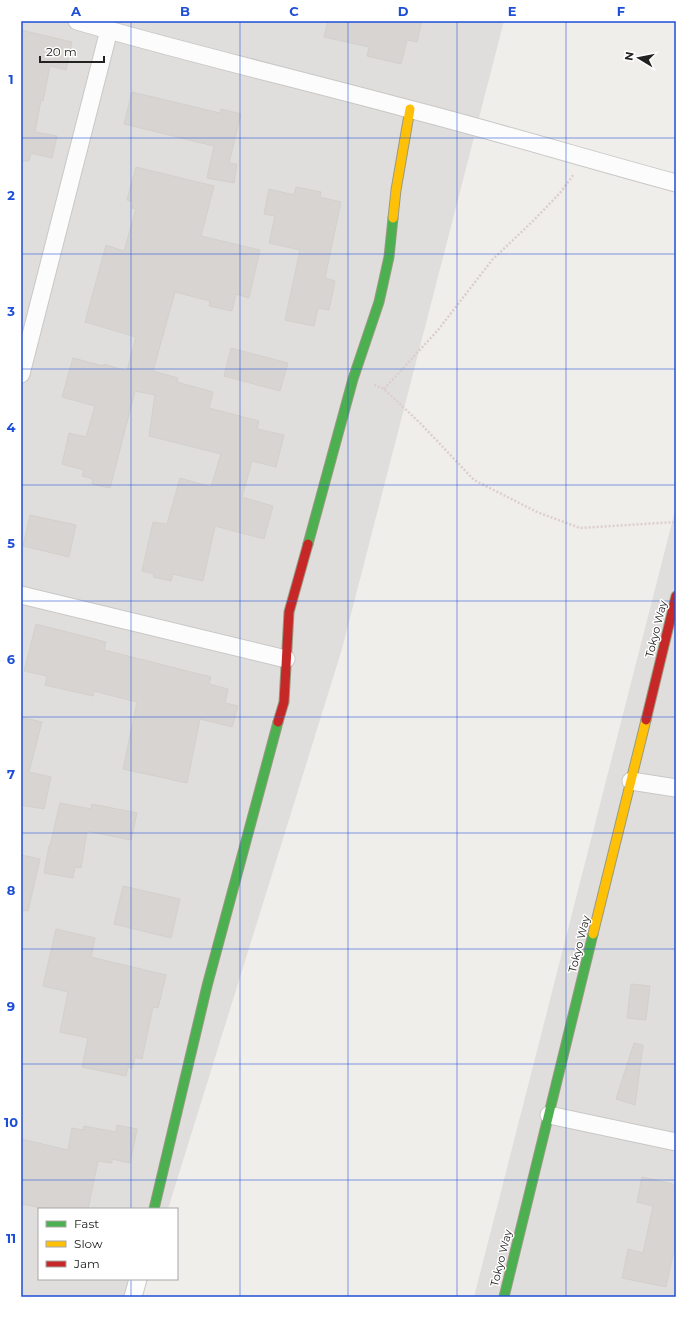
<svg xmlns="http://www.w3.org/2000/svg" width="697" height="1318" viewBox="0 0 697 1318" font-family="Montserrat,sans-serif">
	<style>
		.residential { fill: #dfdedc }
		.building { fill: #d7d4d2; stroke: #d3d0cc }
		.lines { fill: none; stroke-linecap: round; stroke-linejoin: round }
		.street-casing { stroke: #c9c8c7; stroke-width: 19 }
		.fast-casing { stroke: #999a82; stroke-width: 11 }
		.slow-casing { stroke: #999a82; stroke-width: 11 }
		.jam-casing { stroke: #999a82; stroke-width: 11 }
		.path { stroke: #dccecd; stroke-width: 2.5; stroke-dasharray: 2 2; stroke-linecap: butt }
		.street { stroke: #fdfcfc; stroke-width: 17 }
		.fast { stroke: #4caf50; stroke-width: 9 }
		.slow { stroke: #ffc107; stroke-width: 9 }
		.jam { stroke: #c62828; stroke-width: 9 }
		.grid { fill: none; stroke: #1d4ed8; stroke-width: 1; stroke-opacity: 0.55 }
		.labels { text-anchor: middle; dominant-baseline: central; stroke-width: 3; stroke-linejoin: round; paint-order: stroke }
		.street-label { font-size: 11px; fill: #222; stroke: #fff }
		.neatline { fill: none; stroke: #1d4ed8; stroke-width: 1.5 }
		.grid-label { font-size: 13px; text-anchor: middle; font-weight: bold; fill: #1d4ed8 }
	</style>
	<rect width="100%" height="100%" fill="#f0eeeb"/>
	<path class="residential" d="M 21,21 L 504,21 L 342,649 L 168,1209 L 39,1209 L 39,1279 L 146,1279 L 141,1297 L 21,1297 Z
		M 676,507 L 676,1297 L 474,1297 Z"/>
	<path class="building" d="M 328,21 L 422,21 L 417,42 L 407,40 L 401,64 L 367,56 L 369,47 L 324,37 Z
		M 21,30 L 72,42 L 66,70 L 50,66 L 43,101 L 41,100 L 35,132 L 57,136 L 52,158 L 31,153 L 29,161 L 21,161 Z
		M 132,92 L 220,113 L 221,109 L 241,114 L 229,163 L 237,164 L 234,183 L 207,178 L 214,146 L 124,124 Z
		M 136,167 L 214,186 L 201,236 L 260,250 L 249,298 L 236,294 L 232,311 L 209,306 L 210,301 L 175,292 L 153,371 L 178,378 L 177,382 L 213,392 L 209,408 L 259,421 L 257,429 L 284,435 L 276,467 L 252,461 L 242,497 L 273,506 L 264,539 L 215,526 L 203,581 L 173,574 L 171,581 L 153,577 L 154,574 L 142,571 L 153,522 L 167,524 L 180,478 L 211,487 L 221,454 L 149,436 L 155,395 L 135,391 L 110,488 L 92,484 L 93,479 L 82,476 L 84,470 L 62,464 L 69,433 L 86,437 L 95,406 L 62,397 L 73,358 L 103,366 L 104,364 L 127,371 L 136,337 L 85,322 L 106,245 L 124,251 L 136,209 L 132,208 L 133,202 L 127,200 Z
		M 296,187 L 321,192 L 320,197 L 341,202 L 325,278 L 335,281 L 329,310 L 318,308 L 314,326 L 285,320 L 300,250 L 269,243 L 275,216 L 264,214 L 269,189 L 294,195 Z
		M 231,348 L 288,363 L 280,391 L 224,376 Z
		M 30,515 L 76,525 L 69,557 L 23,546 Z
		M 36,624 L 106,642 L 104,650 L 211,677 L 209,684 L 228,689 L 225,703 L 238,706 L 232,727 L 200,719 L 187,783 L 123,769 L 137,702 L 94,691 L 93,696 L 45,685 L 47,676 L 24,671 Z
		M 21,717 L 42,722 L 29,772 L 51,777 L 44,809 L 21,805 Z
		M 60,803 L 91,809 L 92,804 L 137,813 L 131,840 L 87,831 L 81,868 L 75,867 L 73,878 L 44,873 L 49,846 L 50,846 Z
		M 21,855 L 40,859 L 28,911 L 21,910 Z
		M 123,886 L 180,899 L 171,938 L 114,924 Z
		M 56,929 L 95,938 L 91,957 L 166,975 L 158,1008 L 153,1007 L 142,1059 L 135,1057 L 132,1069 L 128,1067 L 126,1076 L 82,1067 L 88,1038 L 60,1032 L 68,992 L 43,986 Z
		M 631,984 L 650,986 L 646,1020 L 627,1018 Z
		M 634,1043 L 643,1045 L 635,1105 L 616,1099 Z
		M 117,1125 L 137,1129 L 130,1163 L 112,1159 L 112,1163 L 98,1161 L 88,1209 L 46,1209 L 21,1204 L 21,1139 L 68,1150 L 72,1128 L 83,1130 L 84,1126 L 116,1132 Z
		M 642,1177 L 676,1185 L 676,1241 L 666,1287 L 622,1278 L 628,1249 L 643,1253 L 653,1206 L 637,1202 Z"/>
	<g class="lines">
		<defs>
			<path id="street" d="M 77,21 C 187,53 298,79 409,109 C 498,132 587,159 676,183
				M 21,374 L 109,30
				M 21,595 L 286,659
				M 631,781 L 676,788
				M 549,1115 L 676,1142
				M 133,1297 L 138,1279"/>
			<path id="fast" d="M 308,544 L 353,379 L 379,302 L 389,257 L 393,218
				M 154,1209 L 207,986 L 278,722
				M 504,1297 L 593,934"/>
			<path id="slow" d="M 393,218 L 396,190 L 410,109
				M 593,934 L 646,720"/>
			<path id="jam" d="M 646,720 L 676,596
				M 278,722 L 284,702 L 289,612 L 308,544"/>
		</defs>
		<use href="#street" class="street-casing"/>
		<use href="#fast" class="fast-casing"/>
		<use href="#slow" class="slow-casing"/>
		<use href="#jam" class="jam-casing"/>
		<path class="path" d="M 374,385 L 384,389 L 421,424 L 474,480 L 537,512 L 580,528 L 676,522
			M 384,389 L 438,330 L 492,260 L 533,221 L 560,193 L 574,174"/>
		<use href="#street" class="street"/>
		<use href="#fast" class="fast"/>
		<use href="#slow" class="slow"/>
		<use href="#jam" class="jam"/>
	</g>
	<path class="grid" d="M 131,21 L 131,1209M 240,21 L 240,1297M 348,21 L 348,1297M 457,21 L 457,1297M 566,21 L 566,1297M 21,138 L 676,138M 21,254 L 676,254M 21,369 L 676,369M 21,485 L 676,485M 21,601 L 676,601M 21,717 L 676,717M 21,833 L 676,833M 21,949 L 676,949M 21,1064 L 676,1064M 21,1180 L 676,1180M 131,1279 L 131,1297"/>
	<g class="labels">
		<g class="street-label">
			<text transform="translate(656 629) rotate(-76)">Tokyo Way</text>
			<text transform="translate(579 944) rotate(-76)">Tokyo Way</text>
			<text transform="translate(501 1258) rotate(-76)">Tokyo Way</text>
		</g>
	</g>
	<rect width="697" height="1318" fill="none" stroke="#ffffff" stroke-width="44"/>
	<rect x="38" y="1208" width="140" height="72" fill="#ffffff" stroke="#a7a7a7"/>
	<rect x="46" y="1221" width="20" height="6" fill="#4caf50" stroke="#a7a7a7"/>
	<text x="74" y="1228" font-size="12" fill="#222222">Fast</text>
	<rect x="46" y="1241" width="20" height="6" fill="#ffc107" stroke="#a7a7a7"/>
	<text x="74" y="1248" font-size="12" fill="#222222">Slow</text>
	<rect x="46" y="1261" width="20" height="6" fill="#c62828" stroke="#a7a7a7"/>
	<text x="74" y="1268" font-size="12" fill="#222222">Jam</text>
	<g transform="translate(639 58) rotate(280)" stroke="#ffffff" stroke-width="3" paint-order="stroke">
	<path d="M0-3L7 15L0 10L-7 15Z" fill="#222222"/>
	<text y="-6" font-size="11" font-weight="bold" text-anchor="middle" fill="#222222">N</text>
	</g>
	<path d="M40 56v6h64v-6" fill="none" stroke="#222222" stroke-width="2"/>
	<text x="46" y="56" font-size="12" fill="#222222" stroke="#ffffff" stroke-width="3" paint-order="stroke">20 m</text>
	<rect x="22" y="22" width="653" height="1274" class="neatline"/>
	<g class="grid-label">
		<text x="76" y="16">A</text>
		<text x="185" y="16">B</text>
		<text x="294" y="16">C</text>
		<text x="403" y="16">D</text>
		<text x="512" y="16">E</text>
		<text x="621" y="16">F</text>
		<text x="11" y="84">1</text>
		<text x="11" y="200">2</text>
		<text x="11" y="316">3</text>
		<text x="11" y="432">4</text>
		<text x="11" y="548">5</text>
		<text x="11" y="664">6</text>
		<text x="11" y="779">7</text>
		<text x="11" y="895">8</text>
		<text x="11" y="1011">9</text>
		<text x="11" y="1127">10</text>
		<text x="11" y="1243">11</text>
	</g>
</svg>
